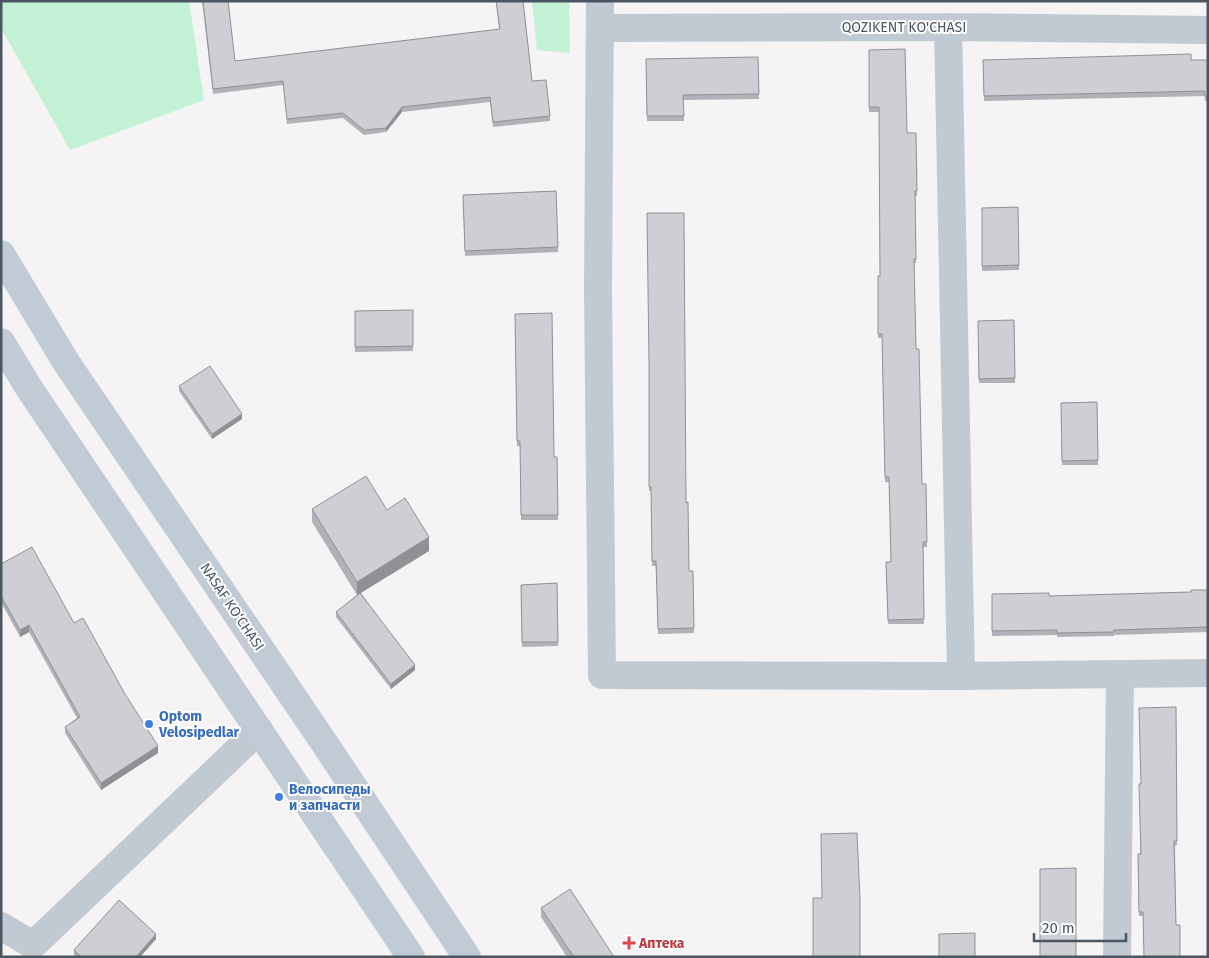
<svg xmlns="http://www.w3.org/2000/svg" width="1209" height="958" viewBox="0 0 1209 958" font-family="'Fira Sans',sans-serif">
	<style>
		.green { fill: #c3f1d5 }
		.lines { fill: none; stroke-linecap: round; stroke-linejoin: round }
		.street { stroke: #c1cad2; stroke-width: 28 }
		.secondary { stroke: #c1cbd6; stroke-width: 28 }
		.wall { fill: #b0b2b7 }
		.shaded-wall { fill: #909195 }
		.building { fill: #cdcfd5; stroke: #909195 }
		.shop-dot { fill: #3f7fe0; stroke: #fff; stroke-width: 2 }
		.health-dot { fill: #e0444e; stroke: #fff; stroke-width: 2 }
		.labels { text-anchor: middle; dominant-baseline: central; stroke-width: 4; stroke-linejoin: round; paint-order: stroke }
		.street-label { font-size: 14px; fill: #4a5661; stroke: #fff }
		.shop-label { font-size: 14px; font-weight: bold; fill: #366cbe; stroke: #fff; text-anchor: start }
		.health-label { font-size: 14px; font-weight: bold; fill: #be3a42; stroke: #fff; text-anchor: start }
	</style>
	<rect width="100%" height="100%" fill="#f5f3f3"/>
	<path class="green" d="M 7,1 L 189,1 L 204,100 L 70,150 L 1,28 L 1,3 Z
		M 532,1 L 569,1 L 570,53 L 537,50 Z"/>
	<g class="lines">
		<path class="street" d="M 600,1 L 598,290 L 602,675 L 961,676 L 1208,673
			M 948,27 L 961,676
			M 600,28 L 948,27 L 1208,30
			M 1,926 L 33,945 L 259,730
			M 1117,957 L 1120,675"/>
		<path class="secondary" d="M 1,254 L 66,362 L 325,744 L 467,957
			M 1,342 L 29,388 L 411,957"/>
	</g>
	<path class="wall" d="M 202,1 L 228,1 L 235,61 L 499,29 L 496,1 L 523,1 L 532,81 L 550,116 L 550,121 L 493,127 L 490,102 L 402,112 L 386,132 L 364,135 L 343,118 L 287,124 L 283,85 L 213,94 Z
		M 869,50 L 907,133 L 916,133 L 917,196 L 915,196 L 916,263 L 914,263 L 916,349 L 922,484 L 926,484 L 927,547 L 923,547 L 924,624 L 888,624 L 886,562 L 891,562 L 889,482 L 885,482 L 882,338 L 878,338 L 878,276 L 880,276 L 879,112 L 869,112 Z
		M 758,57 L 759,99 L 683,100 L 684,121 L 647,121 L 646,59 Z
		M 983,60 L 1208,60 L 1208,101 L 1205,101 L 1205,96 L 984,101 Z
		M 556,191 L 558,252 L 465,256 L 463,195 Z
		M 1018,207 L 1019,270 L 982,271 L 982,208 Z
		M 413,310 L 413,351 L 355,352 L 355,311 Z
		M 515,314 L 554,457 L 557,457 L 558,520 L 521,520 L 520,446 L 517,446 Z
		M 1014,320 L 1015,383 L 979,383 L 978,321 Z
		M 649,366 L 686,503 L 689,571 L 693,571 L 694,633 L 658,634 L 656,566 L 652,566 L 651,491 L 649,491 Z
		M 179,386 L 242,419 L 212,439 L 179,391 Z
		M 1097,402 L 1098,465 L 1062,465 L 1061,403 Z
		M 312,509 L 387,510 L 429,551 L 361,593 L 415,670 L 391,689 L 336,617 L 336,612 L 357,595 L 312,522 Z
		M 1,564 L 74,623 L 158,753 L 101,790 L 65,733 L 65,727 L 77,718 L 29,632 L 20,637 L 1,602 Z
		M 557,583 L 558,646 L 522,647 L 521,585 Z
		M 1208,590 L 1208,632 L 1114,635 L 1114,636 L 1057,637 L 1057,635 L 992,636 L 992,594 L 1049,596 L 1191,592 Z
		M 1176,707 L 1177,845 L 1175,846 L 1176,925 L 1180,957 L 1143,916 L 1139,916 L 1138,854 L 1140,854 L 1141,784 Z
		M 541,908 L 614,957 L 567,957 L 541,917 Z
		M 156,939 L 140,957 L 76,957 L 74,955 L 74,950 Z"/>
	<path class="shaded-wall" d="M 402,107 L 402,112 L 386,132 L 386,128 Z
		M 242,414 L 242,419 L 212,439 L 212,434 Z
		M 429,537 L 429,551 L 357,595 L 357,582 Z
		M 29,625 L 29,632 L 20,637 L 20,630 Z
		M 415,665 L 415,670 L 391,689 L 391,684 Z
		M 158,746 L 158,753 L 101,790 L 101,783 Z
		M 156,934 L 156,939 L 140,957 L 136,957 Z"/>
	<path class="building" d="M 203,1 L 228,1 L 235,61 L 500,29 L 496,1 L 523,1 L 532,81 L 546,80 L 550,116 L 493,122 L 490,97 L 402,107 L 386,128 L 364,130 L 343,113 L 287,119 L 283,81 L 213,89 Z
		M 905,49 L 907,133 L 916,133 L 917,191 L 915,191 L 916,259 L 914,259 L 916,349 L 919,349 L 922,484 L 926,484 L 927,542 L 923,542 L 924,619 L 888,620 L 886,562 L 891,562 L 889,477 L 885,477 L 882,334 L 878,334 L 878,276 L 880,276 L 879,107 L 869,107 L 869,50 Z
		M 1191,54 L 1191,60 L 1208,60 L 1208,97 L 1205,97 L 1205,91 L 984,96 L 983,60 Z
		M 758,57 L 759,94 L 683,95 L 684,116 L 647,116 L 646,59 Z
		M 556,191 L 558,247 L 465,251 L 463,195 Z
		M 1018,207 L 1019,265 L 982,266 L 982,208 Z
		M 647,213 L 684,213 L 686,503 L 688,502 L 689,571 L 693,571 L 694,628 L 658,629 L 656,561 L 652,561 L 651,487 L 649,487 L 649,362 Z
		M 413,310 L 413,346 L 355,347 L 355,311 Z
		M 552,313 L 554,457 L 557,457 L 558,515 L 521,515 L 520,441 L 517,441 L 515,314 Z
		M 1014,320 L 1015,378 L 979,379 L 978,321 Z
		M 210,366 L 242,414 L 212,434 L 179,386 Z
		M 1097,402 L 1098,460 L 1062,461 L 1061,403 Z
		M 366,476 L 387,510 L 405,498 L 429,537 L 357,582 L 312,509 Z
		M 32,547 L 74,623 L 83,618 L 125,694 L 158,746 L 101,783 L 65,727 L 80,717 L 29,625 L 20,630 L 1,596 L 1,564 Z
		M 557,583 L 558,642 L 522,642 L 521,585 Z
		M 1191,590 L 1208,590 L 1208,627 L 1114,630 L 1114,632 L 1057,633 L 1057,630 L 992,631 L 992,594 L 1049,593 L 1049,596 L 1191,592 Z
		M 360,593 L 415,665 L 391,684 L 336,612 Z
		M 1176,707 L 1177,841 L 1174,841 L 1176,925 L 1180,925 L 1180,957 L 1144,957 L 1143,912 L 1139,912 L 1138,854 L 1141,854 L 1139,784 L 1141,784 L 1139,708 Z
		M 857,833 L 860,899 L 860,957 L 813,957 L 813,898 L 822,898 L 821,834 Z
		M 1076,868 L 1076,957 L 1040,957 L 1040,869 Z
		M 570,889 L 614,957 L 574,957 L 541,908 Z
		M 119,900 L 156,934 L 136,957 L 81,957 L 74,950 Z
		M 975,933 L 975,957 L 939,957 L 939,934 Z"/>
	<g class="shop-dot">
		<circle cx="149" cy="724" r="5"/>
		<circle cx="279" cy="797" r="5"/>
	</g>
	<path class="health-dot" d="M626.5 935.5h5v5h5v5h-5v5h-5v-5h-5v-5h5z"/>
	<g class="labels">
		<g class="street-label">
			<text x="904" y="27">QOZIKENT KO'CHASI</text>
			<text transform="translate(232 607) rotate(56)">NASAF KO‘CHASI</text>
		</g>
		<g class="shop-label">
			<text x="159" y="716">Optom<tspan x="159" dy="16">Velosipedlar</tspan></text>
			<text x="289" y="789">Велосипеды<tspan x="289" dy="16">и запчасти</tspan></text>
		</g>
		<g class="health-label">
			<text x="639" y="943">Аптека</text>
		</g>
	</g>
	<rect width="1209" height="958" fill="none" stroke="#4a5661" stroke-width="5"/>
	<path d="M1034 933v8h92v-8" fill="none" stroke="#4a5661" stroke-width="2.5"/>
	<text x="1042" y="933" font-size="15" fill="#4a5661" stroke="#ffffff" stroke-width="4" paint-order="stroke">20 m</text>
</svg>
